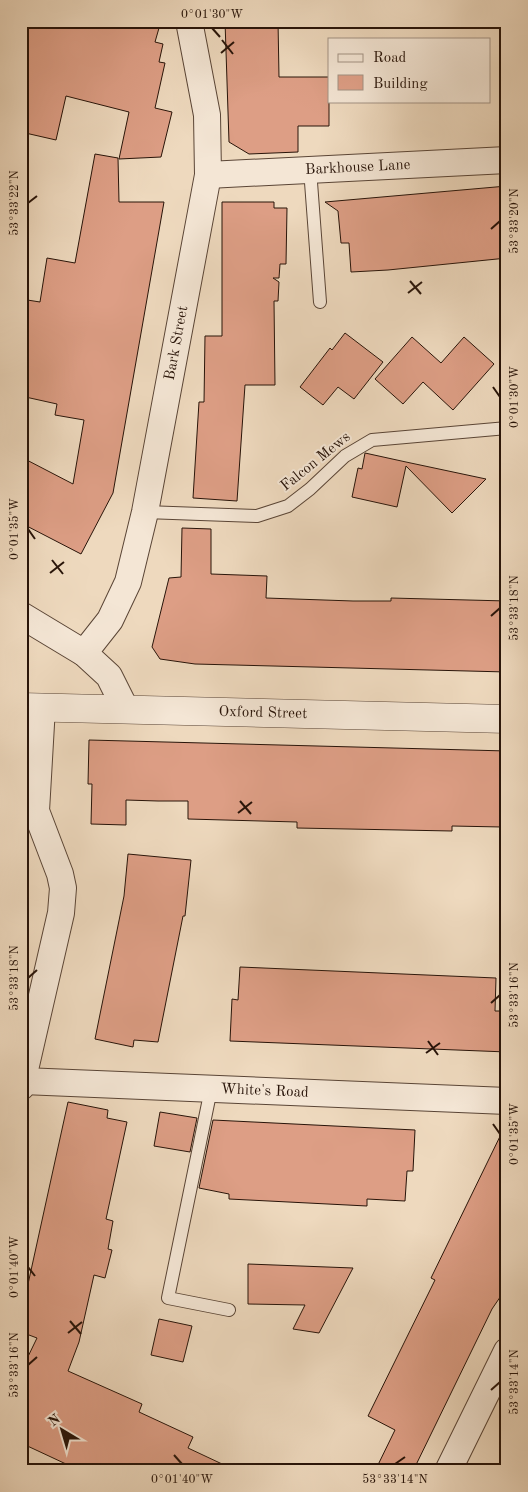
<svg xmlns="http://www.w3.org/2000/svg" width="528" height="1492" viewBox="0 0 528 1492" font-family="'Old Standard TT',serif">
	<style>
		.building { fill: #dd9e85; stroke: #281409 }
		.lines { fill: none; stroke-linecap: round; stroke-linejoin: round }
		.service-casing { stroke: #5a4536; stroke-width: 14 }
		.minor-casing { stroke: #5a4536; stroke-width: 28 }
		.tertiary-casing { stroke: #5a4536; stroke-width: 29 }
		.service { stroke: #f4e6d5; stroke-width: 12 }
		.minor { stroke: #f4e6d5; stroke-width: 26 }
		.tertiary { stroke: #f4e6d5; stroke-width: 28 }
		.ticks { fill: none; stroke: #281409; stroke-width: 2 }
		.labels { text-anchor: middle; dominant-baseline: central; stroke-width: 4; stroke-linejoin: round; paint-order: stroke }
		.street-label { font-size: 15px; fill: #281409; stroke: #f4e6d5 }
		.neatline { fill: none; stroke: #281409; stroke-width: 2 }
		.ticks-label { font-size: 12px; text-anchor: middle; fill: #281409 }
	</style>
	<rect width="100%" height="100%" fill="#eed9be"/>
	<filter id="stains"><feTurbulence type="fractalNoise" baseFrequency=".004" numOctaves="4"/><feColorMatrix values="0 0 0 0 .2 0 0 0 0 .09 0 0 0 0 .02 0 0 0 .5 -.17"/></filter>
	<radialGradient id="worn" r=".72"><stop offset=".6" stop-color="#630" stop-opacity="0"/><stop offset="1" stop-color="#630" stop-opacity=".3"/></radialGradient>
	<path class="building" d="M 21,21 L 151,21 L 150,25 L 159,28 L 155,42 L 163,44 L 159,62 L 165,63 L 155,108 L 172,112 L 161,157 L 119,159 L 129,112 L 66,96 L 56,140 L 21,132 Z
		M 225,21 L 278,21 L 279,77 L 329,77 L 329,126 L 298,126 L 298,152 L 249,154 L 229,142 Z
		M 95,154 L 118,158 L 119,202 L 164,202 L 113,493 L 81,554 L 21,523 L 21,457 L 73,484 L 84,420 L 55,415 L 57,404 L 21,396 L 21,299 L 40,302 L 47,258 L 75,263 Z
		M 507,186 L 507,258 L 388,270 L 351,272 L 349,243 L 341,243 L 338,211 L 325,202 Z
		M 222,202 L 274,202 L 274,208 L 287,208 L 286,264 L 280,264 L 279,278 L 273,278 L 279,282 L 278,301 L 274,301 L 275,385 L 245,385 L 237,501 L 193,498 L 199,402 L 204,402 L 205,336 L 222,336 Z
		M 345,333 L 383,362 L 354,399 L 338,387 L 323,405 L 300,387 L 330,348 L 332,350 Z
		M 412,337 L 441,363 L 464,337 L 494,364 L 453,410 L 423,382 L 403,404 L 375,379 Z
		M 365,453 L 406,462 L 486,479 L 452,513 L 406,466 L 397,507 L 352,497 L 358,468 L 362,469 Z
		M 182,528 L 211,529 L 211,574 L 267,576 L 266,598 L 353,601 L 391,601 L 391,598 L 507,601 L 507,672 L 195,664 L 160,659 L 152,647 L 169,578 L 181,577 Z
		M 89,740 L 507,751 L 507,798 L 503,798 L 502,827 L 452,826 L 452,831 L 297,828 L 297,822 L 188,819 L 188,801 L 158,801 L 126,800 L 126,825 L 91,824 L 92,784 L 88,784 Z
		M 128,854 L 191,860 L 185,916 L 183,916 L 158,1042 L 134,1040 L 133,1047 L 95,1039 L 124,896 Z
		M 240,967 L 496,978 L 495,1011 L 507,1011 L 507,1052 L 230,1041 L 232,999 L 238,1000 Z
		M 68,1102 L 108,1110 L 107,1118 L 127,1122 L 106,1219 L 113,1221 L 108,1249 L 112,1250 L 105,1278 L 94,1275 L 79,1342 L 68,1371 L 142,1404 L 139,1412 L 193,1437 L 188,1448 L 237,1471 L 81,1471 L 21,1443 L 21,1371 L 37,1338 L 21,1332 L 21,1316 Z
		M 160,1112 L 197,1118 L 190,1152 L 154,1146 Z
		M 213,1120 L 415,1130 L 413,1171 L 407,1171 L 405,1201 L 367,1199 L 367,1206 L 229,1199 L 229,1194 L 199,1188 Z
		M 507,1122 L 507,1287 L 492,1309 L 413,1471 L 375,1471 L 395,1430 L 368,1416 L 435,1280 L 431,1278 Z
		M 248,1264 L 353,1268 L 319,1333 L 293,1329 L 305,1305 L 248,1304 Z
		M 159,1319 L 192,1326 L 183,1362 L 151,1355 Z"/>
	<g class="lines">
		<defs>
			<path id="service" d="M 310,169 L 320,302
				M 145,512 L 257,516 L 288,506 L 310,489 L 345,456 L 372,440 L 507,428
				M 211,1089 L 168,1298 L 229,1310"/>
			<g id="minor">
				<path id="s1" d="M 208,175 L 507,160"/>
				<path d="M 21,615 L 84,653 L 109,676 L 125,708"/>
				<path id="s2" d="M 84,653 L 110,620 L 128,582 L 145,512 L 208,175 L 207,115 L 189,21"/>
				<path id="s3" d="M 23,1081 L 507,1101"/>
				<path d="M 21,1087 L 61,913 L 63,888 L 60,874 L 36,811 L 42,707"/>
				<path d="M 448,1471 L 507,1351"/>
			</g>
			<g id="tertiary">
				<path id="s4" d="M 21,707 L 507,719"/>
			</g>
		</defs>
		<use href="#service" class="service-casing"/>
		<use href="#minor" class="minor-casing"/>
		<use href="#tertiary" class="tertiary-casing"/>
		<use href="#service" class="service"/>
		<use href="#minor" class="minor"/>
		<use href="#tertiary" class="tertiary"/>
	</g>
	<path class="ticks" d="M 212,28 L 220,37M 222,40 L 233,54M 221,53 L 234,42M 28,203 L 37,196M 491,229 L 500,221M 410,281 L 421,294M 408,293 L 422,282M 493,387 L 500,397M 28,529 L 35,539M 52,560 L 63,574M 50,573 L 64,562M 491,616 L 500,608M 240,801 L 251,814M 238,813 L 252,802M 28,978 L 37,970M 491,1003 L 500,995M 428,1041 L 438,1055M 426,1053 L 440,1043M 493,1124 L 500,1134M 28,1267 L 35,1276M 70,1321 L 81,1334M 68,1333 L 82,1322M 28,1365 L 37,1357M 491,1390 L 500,1382M 174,1455 L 182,1464M 395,1464 L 405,1457"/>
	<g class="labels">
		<g class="street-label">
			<text stroke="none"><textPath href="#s1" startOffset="150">Barkhouse Lane</textPath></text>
			<text stroke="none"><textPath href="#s2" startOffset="328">Bark Street</textPath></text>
			<text transform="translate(316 462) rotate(-39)">Falcon Mews</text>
			<text stroke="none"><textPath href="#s4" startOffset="242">Oxford Street</textPath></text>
			<text stroke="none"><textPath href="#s3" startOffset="242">White's Road</textPath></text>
		</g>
	</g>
	<rect width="528" height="1492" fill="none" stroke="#eed9be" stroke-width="55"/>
	<rect x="328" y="38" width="162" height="65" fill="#f4e6d5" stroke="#a29283"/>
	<rect x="338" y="54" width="25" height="8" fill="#f4e6d5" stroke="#a29283"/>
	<text x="373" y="62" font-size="15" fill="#281409">Road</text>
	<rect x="338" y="75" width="25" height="15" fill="#dd9e85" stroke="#a29283"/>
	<text x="373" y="88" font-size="15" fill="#281409">Building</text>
	<g transform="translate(62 1430) rotate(322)" stroke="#f4e6d5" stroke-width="4" paint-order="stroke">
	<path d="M0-4L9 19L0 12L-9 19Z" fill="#281409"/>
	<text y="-8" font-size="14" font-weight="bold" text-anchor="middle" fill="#281409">N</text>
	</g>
	<rect x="28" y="28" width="472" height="1436" class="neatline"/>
	<g class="ticks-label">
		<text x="212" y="18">0°01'30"W</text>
		<text transform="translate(14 203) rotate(-90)" y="4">53°33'22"N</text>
		<text transform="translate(514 221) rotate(-90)" y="4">53°33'20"N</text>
		<text transform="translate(514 397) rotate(-90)" y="4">0°01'30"W</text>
		<text transform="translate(14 529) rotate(-90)" y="4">0°01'35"W</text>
		<text transform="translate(514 608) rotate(-90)" y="4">53°33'18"N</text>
		<text transform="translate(14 978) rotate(-90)" y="4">53°33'18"N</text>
		<text transform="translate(514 995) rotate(-90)" y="4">53°33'16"N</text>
		<text transform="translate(514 1134) rotate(-90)" y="4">0°01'35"W</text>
		<text transform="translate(14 1267) rotate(-90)" y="4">0°01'40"W</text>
		<text transform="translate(14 1365) rotate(-90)" y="4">53°33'16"N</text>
		<text transform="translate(514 1382) rotate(-90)" y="4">53°33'14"N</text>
		<text x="182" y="1483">0°01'40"W</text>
		<text x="395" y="1483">53°33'14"N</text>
	</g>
	<rect width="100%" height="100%" filter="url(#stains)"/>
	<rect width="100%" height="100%" fill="url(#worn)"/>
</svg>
